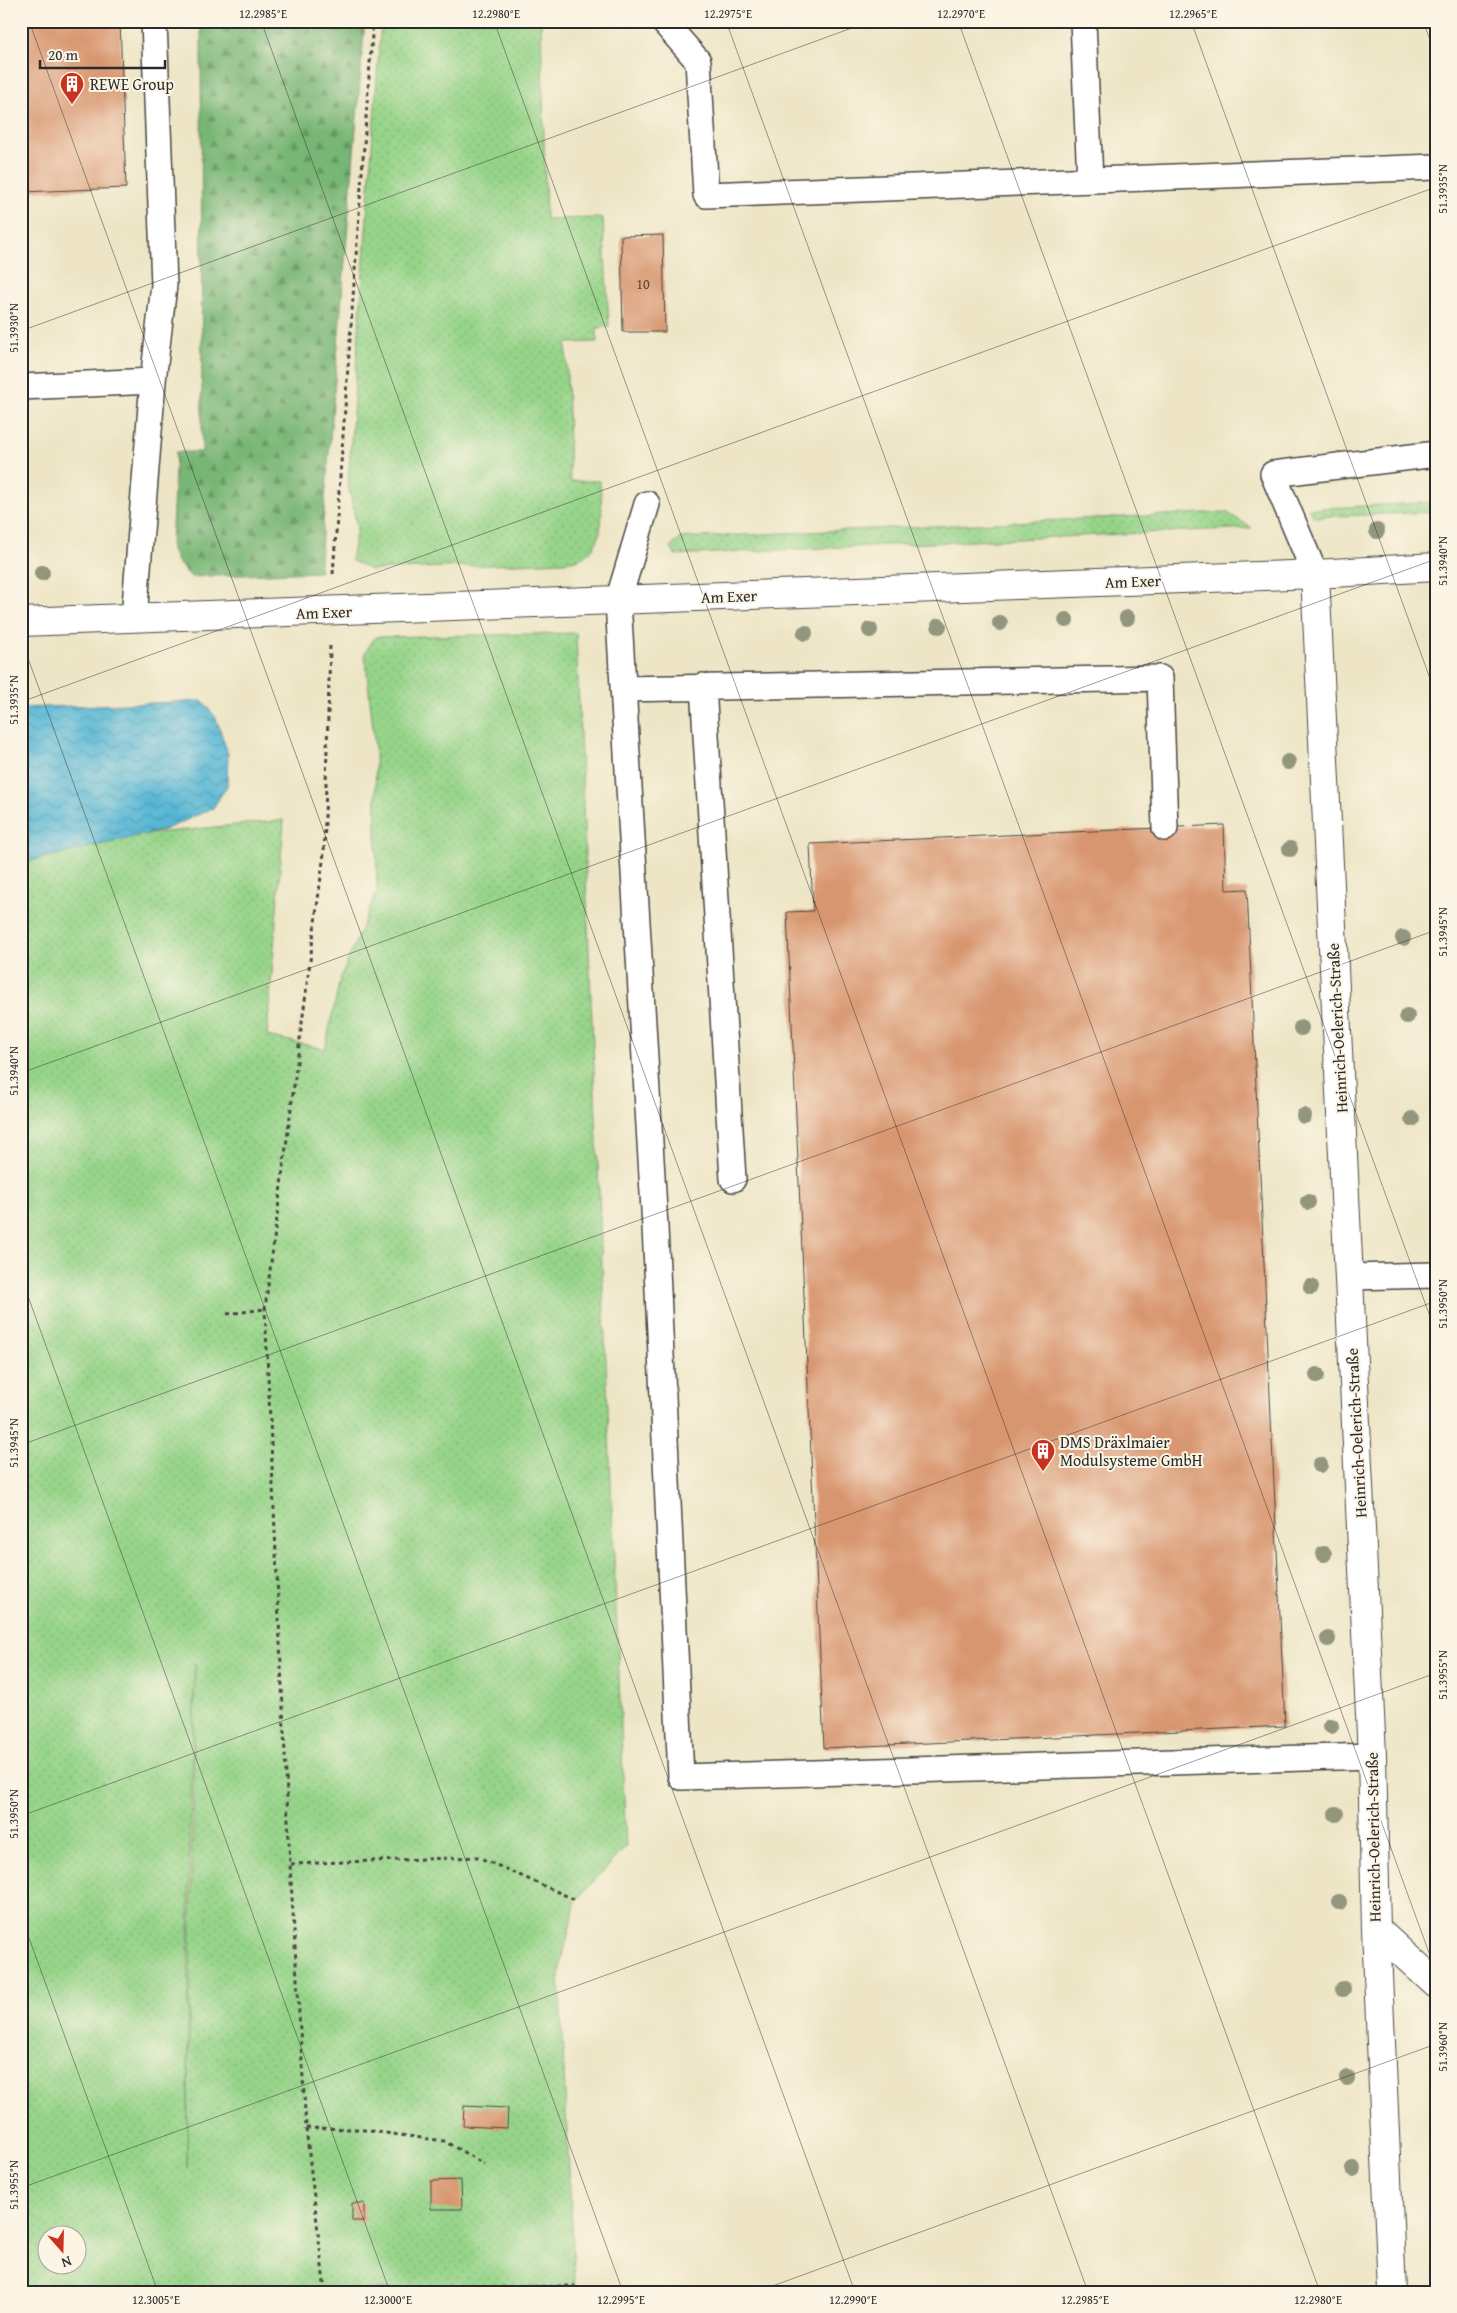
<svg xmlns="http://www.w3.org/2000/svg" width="1457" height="2313" viewBox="0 0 1457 2313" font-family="'Gentium Book Plus',serif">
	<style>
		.grass { fill: url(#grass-dots); stroke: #60805a; fill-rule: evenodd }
		.forest { fill: url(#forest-firs); stroke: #527050 }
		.water { fill: url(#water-waves); stroke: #407180 }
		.building { fill: #d89670 }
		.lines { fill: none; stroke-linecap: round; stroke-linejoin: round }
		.service-casing { stroke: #484742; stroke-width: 28 }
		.minor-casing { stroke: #484742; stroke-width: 30 }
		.path { stroke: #484742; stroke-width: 3; stroke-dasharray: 4 4; stroke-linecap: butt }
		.service { stroke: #fff; stroke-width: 25 }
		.minor { stroke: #fff; stroke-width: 28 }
		.tree { fill: #91967d }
		.ticks { fill: none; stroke: #2b2b2b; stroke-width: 1; stroke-opacity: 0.45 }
		.labels { text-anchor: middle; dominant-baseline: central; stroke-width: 4; stroke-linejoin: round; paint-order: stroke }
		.number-label { font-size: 14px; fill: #56463c }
		.poi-label { font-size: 16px; fill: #2b2b2b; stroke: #fcf5e5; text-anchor: start }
		.street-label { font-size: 16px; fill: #2b2b2b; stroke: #fcf5e5 }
		.neatline { fill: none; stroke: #2b2b2b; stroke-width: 2 }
		.ticks-label { font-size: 12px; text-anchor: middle; fill: #2b2b2b }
	</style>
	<defs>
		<pattern id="grass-dots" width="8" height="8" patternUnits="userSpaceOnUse" patternTransform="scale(1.25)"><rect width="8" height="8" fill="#96d489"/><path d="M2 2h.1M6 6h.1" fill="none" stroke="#81b676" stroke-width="1.8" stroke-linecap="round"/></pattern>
		<pattern id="forest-firs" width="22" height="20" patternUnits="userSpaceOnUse" patternTransform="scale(1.25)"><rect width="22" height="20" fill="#78b675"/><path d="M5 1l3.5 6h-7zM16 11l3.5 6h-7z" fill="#639460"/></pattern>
		<pattern id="water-waves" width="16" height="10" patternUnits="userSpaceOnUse" patternTransform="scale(1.25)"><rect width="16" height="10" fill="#56b7d5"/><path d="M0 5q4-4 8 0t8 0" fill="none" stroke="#4795ad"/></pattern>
	</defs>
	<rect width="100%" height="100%" fill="#fcf5e5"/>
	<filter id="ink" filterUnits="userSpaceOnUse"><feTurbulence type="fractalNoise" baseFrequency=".02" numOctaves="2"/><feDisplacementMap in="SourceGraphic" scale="10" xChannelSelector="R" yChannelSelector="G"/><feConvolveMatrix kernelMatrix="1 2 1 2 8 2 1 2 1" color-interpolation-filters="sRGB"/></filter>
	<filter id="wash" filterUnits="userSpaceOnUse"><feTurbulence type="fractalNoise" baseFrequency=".0096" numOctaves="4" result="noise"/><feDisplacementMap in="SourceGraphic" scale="20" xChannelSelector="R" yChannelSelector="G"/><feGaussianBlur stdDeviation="1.12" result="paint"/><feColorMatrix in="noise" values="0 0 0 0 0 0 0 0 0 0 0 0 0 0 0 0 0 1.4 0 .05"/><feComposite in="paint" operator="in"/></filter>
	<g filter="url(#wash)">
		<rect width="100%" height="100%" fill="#ede5c5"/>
		<path class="grass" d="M 381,21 L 541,21 L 546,219 L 603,218 L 609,327 L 597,328 L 597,342 L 566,343 L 570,481 L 600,481 C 601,504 608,542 583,557 C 578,560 570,561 564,562 L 371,570 L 351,560 L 357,528 L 348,483 Z
			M 1436,502 L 1436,512 L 1314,517 L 1308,509 Z
			M 1226,512 L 1252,528 L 675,555 L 671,547 L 680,538 Z
			M 576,633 L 626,1847 L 576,1900 L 559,1974 L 575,2286 L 320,2292 L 21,2292 L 21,847 L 284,820 L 267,1036 L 325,1049 L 340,979 L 377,891 L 375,749 L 365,653 L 375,637 ZM 195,1664 L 187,2168 L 190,1826 ZM 48,2236 L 78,2236 L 78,2266 L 48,2266 Z"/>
		<path class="forest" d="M 201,21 L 365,21 L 319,572 L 191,577 L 177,562 L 171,547 L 176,452 L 202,452 Z
			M 575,2286 L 575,2292 L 320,2292 L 325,2291 Z"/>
		<path class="water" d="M 203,701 L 216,718 L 228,754 L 227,786 L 213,808 L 164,830 L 21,863 L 21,708 Z"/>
		<g id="blocks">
			<path class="building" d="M 21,21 L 120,21 L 126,188 L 21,192 Z
				M 663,235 L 665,332 L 623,332 L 621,236 Z
				M 1224,825 L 1226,890 L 1247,889 L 1285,1726 L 824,1748 L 787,912 L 813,911 L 810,844 Z
				M 464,2106 L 508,2108 L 507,2128 L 463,2126 Z
				M 461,2180 L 462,2209 L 431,2209 L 431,2181 Z
				M 352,2203 L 364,2203 L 364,2221 L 352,2221 Z"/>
		</g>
	</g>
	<g filter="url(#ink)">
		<use href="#blocks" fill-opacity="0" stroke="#484742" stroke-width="1"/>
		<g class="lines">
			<defs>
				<path id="service" d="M 663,21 L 698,61 L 706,195 L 1436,167
					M 1083,21 L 1090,180
					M 21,387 L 153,381
					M 647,504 L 618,601 L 655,1227 L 681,1777 L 1372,1756
					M 1315,574 L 1273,474 L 1436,454
					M 134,618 L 153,381 L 164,285 L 154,21
					M 703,686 L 733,1179
					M 623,689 L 1160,678 L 1165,828
					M 1349,1277 L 1436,1275"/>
				<path id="minor" d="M 1315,574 L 1372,1756 L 1376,1929 L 1392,2292
					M 21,622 L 1315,574 L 1436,567
					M 1376,1929 L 1436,1984"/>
			</defs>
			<use href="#service" class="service-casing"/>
			<use href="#minor" class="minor-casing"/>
			<path class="path" d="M 333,574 L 373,21
				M 227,1314 L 265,1309
				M 291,1864 L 478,1857 L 576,1900
				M 306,2128 L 356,2129 L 444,2141 L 484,2164
				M 325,2291 L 575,2286
				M 325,2292 L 306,2128 L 290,1864 L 265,1309 L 324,853 L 330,645"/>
			<use href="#service" class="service"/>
			<use href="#minor" class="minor"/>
		</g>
		<g class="tree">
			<circle cx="1377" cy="531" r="8"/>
			<circle cx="42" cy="573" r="8"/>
			<circle cx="1127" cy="618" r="8"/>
			<circle cx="1066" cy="620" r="8"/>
			<circle cx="1000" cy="623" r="8"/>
			<circle cx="939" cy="626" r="8"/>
			<circle cx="870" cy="630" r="8"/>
			<circle cx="805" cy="633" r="8"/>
			<circle cx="1288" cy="762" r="8"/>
			<circle cx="1290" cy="849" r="8"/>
			<circle cx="1403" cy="938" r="8"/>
			<circle cx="1407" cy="1016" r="8"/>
			<circle cx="1301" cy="1028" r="8"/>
			<circle cx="1304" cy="1116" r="8"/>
			<circle cx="1412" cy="1119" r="8"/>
			<circle cx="1308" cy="1202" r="8"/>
			<circle cx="1311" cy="1287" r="8"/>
			<circle cx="1317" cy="1375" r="8"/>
			<circle cx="1320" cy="1465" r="8"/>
			<circle cx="1324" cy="1554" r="8"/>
			<circle cx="1328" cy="1639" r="8"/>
			<circle cx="1331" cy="1726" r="8"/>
			<circle cx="1336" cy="1814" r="8"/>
			<circle cx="1339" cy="1902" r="8"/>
			<circle cx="1343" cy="1989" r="8"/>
			<circle cx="1347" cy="2078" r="8"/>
			<circle cx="1353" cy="2169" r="8"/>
		</g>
	</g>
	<path class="ticks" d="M 29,21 L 855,2292M 261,21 L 1088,2292M 494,21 L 1320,2292M 726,21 L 1436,1972M 958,21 L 1436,1333M 1191,21 L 1436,695M 1423,21 L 1436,56M 21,331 L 871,21M 21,639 L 623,2292M 21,702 L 1436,187M 21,1073 L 1436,559M 21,1277 L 390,2292M 21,1445 L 1436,930M 21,1816 L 1436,1301M 21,1916 L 158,2292M 21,2188 L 1436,1673M 756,2292 L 1436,2044"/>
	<defs>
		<symbol id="building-pin" viewBox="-11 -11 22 30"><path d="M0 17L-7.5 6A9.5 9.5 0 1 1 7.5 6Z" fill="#c8321e" stroke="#fcf5e5"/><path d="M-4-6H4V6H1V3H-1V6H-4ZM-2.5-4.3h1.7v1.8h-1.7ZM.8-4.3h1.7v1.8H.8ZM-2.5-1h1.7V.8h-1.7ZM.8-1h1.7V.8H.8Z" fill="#fff"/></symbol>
	</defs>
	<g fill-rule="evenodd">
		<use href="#building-pin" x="58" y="70" width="28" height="38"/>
		<use href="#building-pin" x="1029" y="1437" width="28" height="38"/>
	</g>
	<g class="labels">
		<g class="number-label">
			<text x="643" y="284">10</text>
		</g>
		<g class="poi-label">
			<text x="90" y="84">REWE Group</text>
			<text x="1060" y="1442">DMS Dräxlmaier<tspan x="1060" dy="18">Modulsysteme GmbH</tspan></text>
		</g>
		<g class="street-label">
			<text transform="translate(1133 581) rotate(-2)">Am Exer</text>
			<text transform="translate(729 596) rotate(-2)">Am Exer</text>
			<text transform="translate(324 612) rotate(-2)">Am Exer</text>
			<text transform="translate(1337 1028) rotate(-93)">Heinrich-Oelerich-Straße</text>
			<text transform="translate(1356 1433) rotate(-93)">Heinrich-Oelerich-Straße</text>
			<text transform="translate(1373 1837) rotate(-91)">Heinrich-Oelerich-Straße</text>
		</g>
	</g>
	<rect width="1457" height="2313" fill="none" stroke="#fcf5e5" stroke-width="55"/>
	<g transform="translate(62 2250) rotate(160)"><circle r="24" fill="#fcf5e5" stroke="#a8a49b"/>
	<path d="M0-4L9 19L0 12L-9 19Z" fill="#c8321e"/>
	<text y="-8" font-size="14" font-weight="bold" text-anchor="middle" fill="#2b2b2b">N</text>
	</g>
	<path d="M40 60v8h125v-8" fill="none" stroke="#2b2b2b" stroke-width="2.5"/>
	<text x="48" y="60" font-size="15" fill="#2b2b2b" stroke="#fcf5e5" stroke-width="4" paint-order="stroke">20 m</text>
	<rect x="28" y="28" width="1402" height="2258" class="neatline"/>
	<g class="ticks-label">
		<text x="263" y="18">12.2985°E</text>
		<text x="496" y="18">12.2980°E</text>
		<text x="728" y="18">12.2975°E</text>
		<text x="961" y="18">12.2970°E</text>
		<text x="1193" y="18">12.2965°E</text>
		<text transform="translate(1443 189) rotate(-90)" y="4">51.3935°N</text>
		<text transform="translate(14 328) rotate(-90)" y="4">51.3930°N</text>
		<text transform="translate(1443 561) rotate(-90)" y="4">51.3940°N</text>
		<text transform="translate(14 700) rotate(-90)" y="4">51.3935°N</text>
		<text transform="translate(1443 932) rotate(-90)" y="4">51.3945°N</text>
		<text transform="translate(14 1071) rotate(-90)" y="4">51.3940°N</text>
		<text transform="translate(1443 1304) rotate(-90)" y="4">51.3950°N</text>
		<text transform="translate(14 1443) rotate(-90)" y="4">51.3945°N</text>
		<text transform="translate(1443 1675) rotate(-90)" y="4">51.3955°N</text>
		<text transform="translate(14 1814) rotate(-90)" y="4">51.3950°N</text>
		<text transform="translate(1443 2047) rotate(-90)" y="4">51.3960°N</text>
		<text transform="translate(14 2185) rotate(-90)" y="4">51.3955°N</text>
		<text x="156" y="2304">12.3005°E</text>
		<text x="388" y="2304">12.3000°E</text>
		<text x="621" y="2304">12.2995°E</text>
		<text x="853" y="2304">12.2990°E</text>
		<text x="1085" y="2304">12.2985°E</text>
		<text x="1318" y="2304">12.2980°E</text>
	</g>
</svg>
